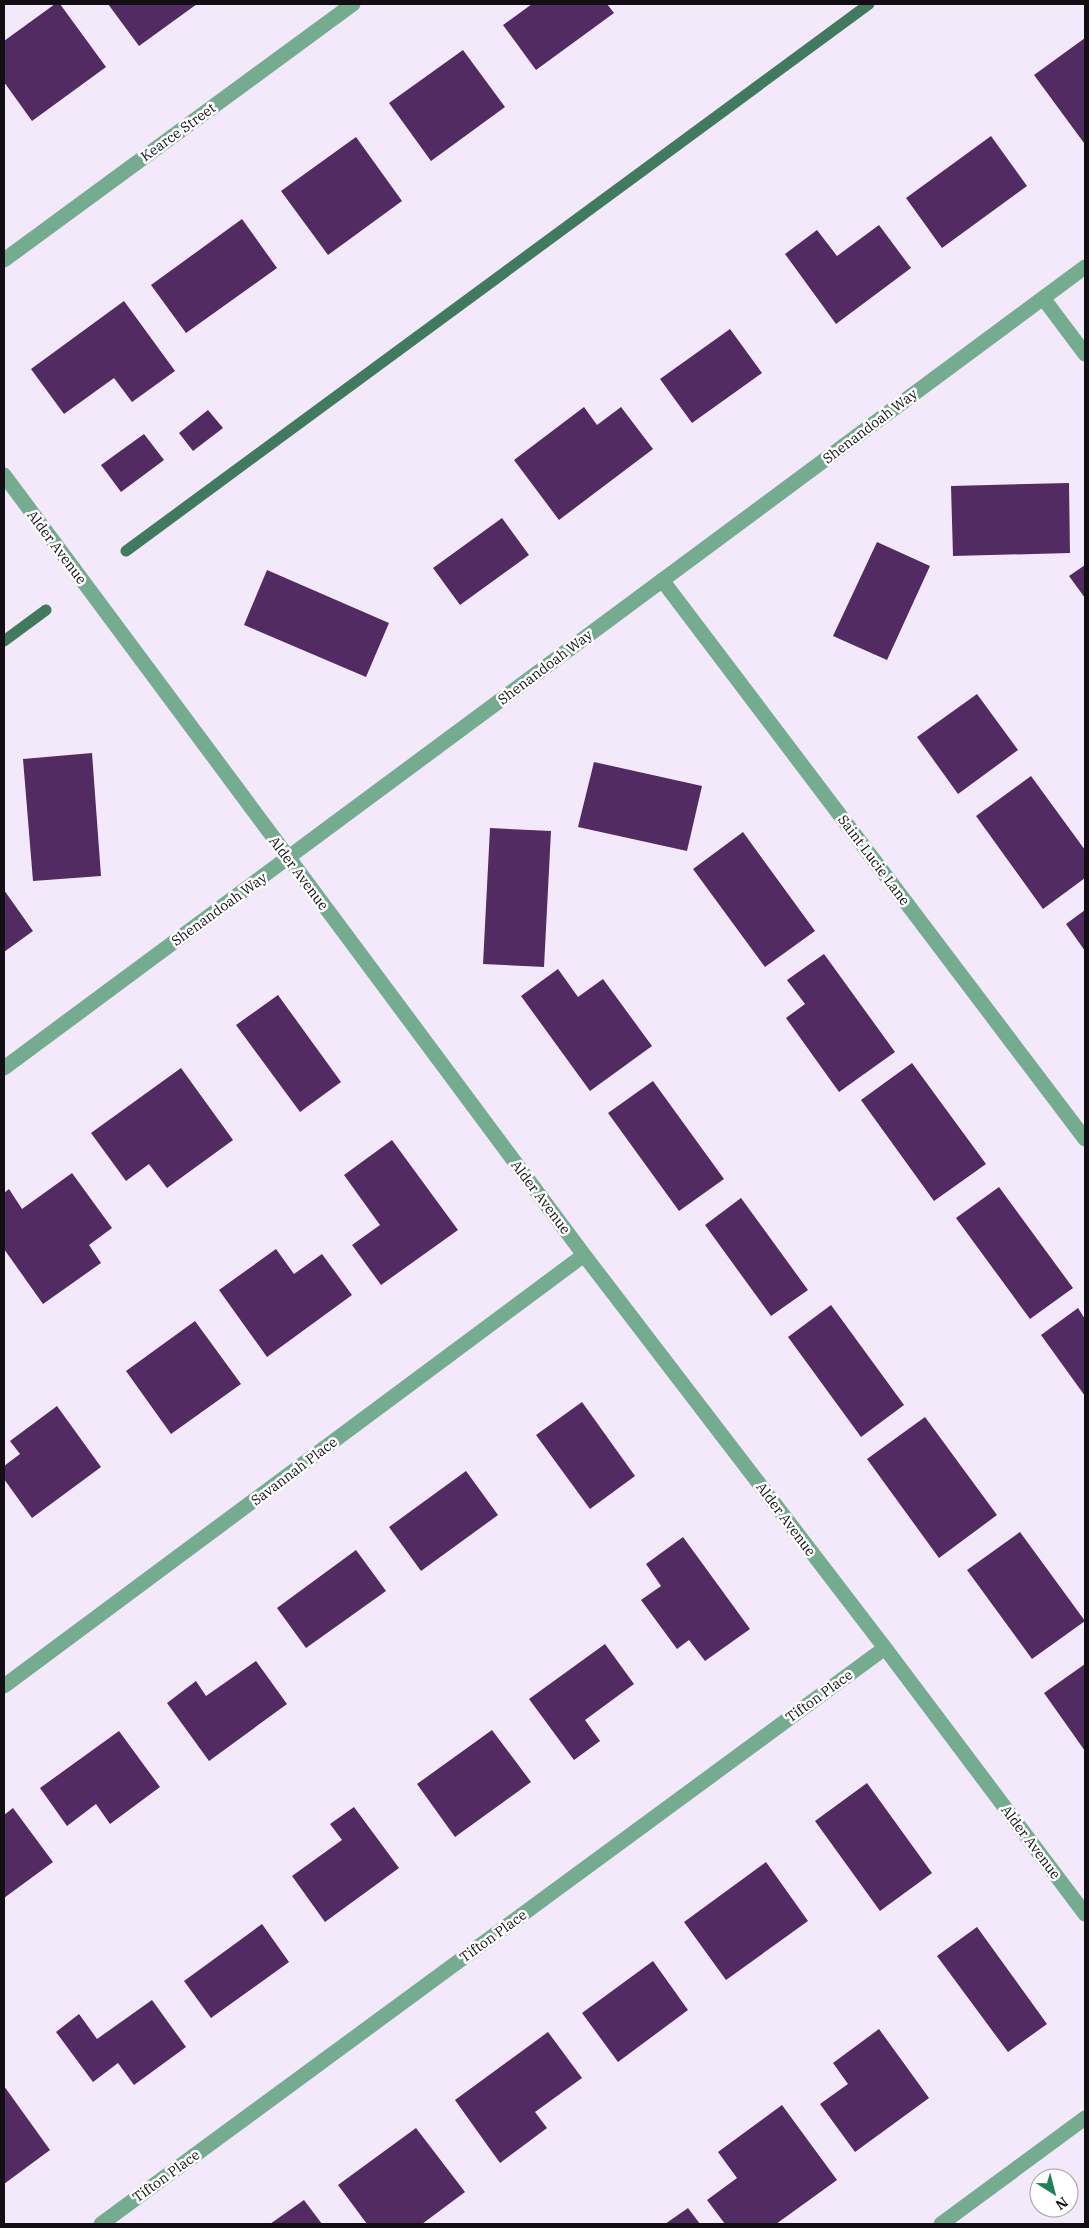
<svg xmlns="http://www.w3.org/2000/svg" width="1089" height="2228" viewBox="0 0 1089 2228" font-family="'IBM Plex Serif',serif">
	<style>
		.lines { fill: none; stroke-linecap: round; stroke-linejoin: round }
		.stream { stroke: #427a5f; stroke-width: 11 }
		.building { fill: #522b62 }
		.street { stroke: #75ac8f; stroke-width: 15 }
		.labels { text-anchor: middle; dominant-baseline: central; stroke-width: 5; stroke-linejoin: round; paint-order: stroke }
		.street-label { font-size: 14px; fill: #120e14; stroke: #fff }
	</style>
	<rect width="100%" height="100%" fill="#f4e9fa"/>
	<g class="lines">
		<path class="stream" d="M 126,551 L 869,4
			M 4,641 L 46,610"/>
	</g>
	<path class="building" d="M 55,4 L 60,4 L 106,67 L 32,121 L 4,82 L 4,41 Z
		M 108,4 L 197,4 L 139,46 Z
		M 532,4 L 607,4 L 614,13 L 536,70 L 503,25 Z
		M 1085,38 L 1085,142 L 1084,143 L 1034,75 Z
		M 463,50 L 505,107 L 431,161 L 389,103 Z
		M 991,136 L 1027,186 L 942,248 L 906,198 Z
		M 356,137 L 402,201 L 328,255 L 281,191 Z
		M 242,219 L 277,268 L 186,333 L 151,285 Z
		M 879,225 L 911,268 L 836,324 L 785,254 L 817,230 L 837,256 Z
		M 124,301 L 175,371 L 132,402 L 114,378 L 64,414 L 31,369 Z
		M 730,329 L 762,373 L 692,423 L 660,379 Z
		M 584,407 L 597,425 L 621,407 L 653,449 L 559,520 L 514,460 Z
		M 208,410 L 223,428 L 193,451 L 179,433 Z
		M 144,434 L 164,460 L 121,492 L 101,465 Z
		M 1069,483 L 1070,553 L 953,556 L 951,486 Z
		M 502,518 L 529,555 L 460,605 L 433,568 Z
		M 877,542 L 930,566 L 887,660 L 833,636 Z
		M 1085,565 L 1085,598 L 1069,576 Z
		M 267,570 L 389,623 L 366,677 L 244,625 Z
		M 977,694 L 1018,750 L 958,794 L 917,737 Z
		M 92,753 L 101,876 L 33,881 L 23,759 Z
		M 594,762 L 702,786 L 687,851 L 578,827 Z
		M 1031,776 L 1085,850 L 1085,878 L 1043,909 L 976,816 Z
		M 490,828 L 551,831 L 544,967 L 483,964 Z
		M 743,832 L 815,931 L 765,967 L 693,869 Z
		M 4,890 L 33,931 L 4,952 Z
		M 1085,910 L 1085,951 L 1066,924 Z
		M 824,954 L 895,1052 L 839,1092 L 786,1018 L 805,1004 L 787,980 Z
		M 558,969 L 578,997 L 603,979 L 652,1046 L 590,1091 L 521,996 Z
		M 278,995 L 341,1082 L 300,1112 L 236,1025 Z
		M 912,1063 L 986,1164 L 934,1201 L 861,1100 Z
		M 181,1068 L 233,1140 L 167,1188 L 149,1164 L 126,1181 L 91,1133 Z
		M 653,1081 L 724,1179 L 679,1211 L 608,1113 Z
		M 392,1140 L 458,1230 L 381,1285 L 352,1245 L 380,1225 L 344,1175 Z
		M 72,1173 L 112,1228 L 89,1245 L 101,1263 L 43,1304 L 4,1249 L 4,1193 L 9,1189 L 22,1209 Z
		M 999,1187 L 1073,1288 L 1030,1319 L 956,1218 Z
		M 741,1198 L 808,1290 L 771,1316 L 705,1225 Z
		M 276,1249 L 294,1274 L 322,1254 L 352,1295 L 267,1357 L 219,1290 Z
		M 831,1305 L 904,1405 L 861,1437 L 788,1337 Z
		M 1078,1308 L 1085,1319 L 1085,1396 L 1041,1335 Z
		M 195,1321 L 241,1384 L 171,1434 L 126,1371 Z
		M 582,1402 L 635,1476 L 590,1509 L 536,1435 Z
		M 57,1406 L 101,1467 L 32,1518 L 4,1479 L 4,1466 L 20,1454 L 10,1441 Z
		M 925,1417 L 997,1515 L 939,1558 L 867,1459 Z
		M 466,1471 L 498,1515 L 421,1571 L 389,1527 Z
		M 1020,1532 L 1085,1621 L 1032,1659 L 967,1570 Z
		M 683,1537 L 750,1629 L 705,1661 L 689,1640 L 677,1649 L 641,1600 L 661,1586 L 646,1564 Z
		M 356,1550 L 386,1591 L 306,1648 L 277,1608 Z
		M 605,1644 L 634,1684 L 585,1720 L 600,1741 L 574,1760 L 529,1699 Z
		M 256,1661 L 287,1704 L 209,1761 L 167,1703 L 196,1681 L 206,1696 Z
		M 1085,1664 L 1085,1751 L 1044,1693 Z
		M 492,1730 L 531,1782 L 455,1837 L 417,1784 Z
		M 119,1731 L 160,1787 L 110,1824 L 96,1804 L 67,1826 L 40,1788 Z
		M 867,1783 L 932,1873 L 880,1911 L 815,1821 Z
		M 354,1807 L 399,1868 L 325,1922 L 292,1876 L 342,1840 L 330,1824 Z
		M 13,1808 L 53,1862 L 4,1898 L 4,1815 Z
		M 766,1862 L 808,1921 L 726,1980 L 684,1922 Z
		M 262,1924 L 289,1962 L 211,2018 L 184,1981 Z
		M 977,1927 L 1047,2024 L 1008,2052 L 937,1956 Z
		M 653,1961 L 688,2010 L 618,2062 L 582,2013 Z
		M 152,2000 L 186,2047 L 134,2085 L 118,2063 L 93,2082 L 56,2032 L 79,2014 L 97,2039 Z
		M 879,2029 L 929,2098 L 855,2152 L 820,2104 L 848,2084 L 833,2063 Z
		M 548,2032 L 582,2078 L 535,2112 L 547,2128 L 500,2163 L 455,2100 Z
		M 4,2086 L 50,2150 L 4,2184 Z
		M 782,2105 L 837,2180 L 776,2224 L 725,2224 L 707,2200 L 737,2178 L 718,2152 Z
		M 416,2128 L 465,2192 L 422,2224 L 367,2224 L 338,2185 Z
		M 304,2200 L 322,2224 L 270,2224 Z
		M 688,2208 L 700,2224 L 665,2224 Z"/>
	<g class="lines">
		<path class="street" d="M 4,260 L 353,4
			M 1043,298 L 1085,354
			M 4,475 L 584,1255 L 885,1648 L 1085,1914
			M 662,580 L 1085,1139
			M 4,1068 L 1085,267
			M 4,1686 L 584,1255
			M 101,2224 L 885,1648
			M 941,2224 L 1085,2118"/>
	</g>
	<g class="labels">
		<g class="street-label">
			<text transform="translate(178 132) rotate(-36)">Kearce Street</text>
			<text transform="translate(870 426) rotate(-37)">Shenandoah Way</text>
			<text transform="translate(57 547) rotate(53)">Alder Avenue</text>
			<text transform="translate(545 667) rotate(-37)">Shenandoah Way</text>
			<text transform="translate(874 860) rotate(53)">Saint Lucie Lane</text>
			<text transform="translate(299 873) rotate(53)">Alder Avenue</text>
			<text transform="translate(219 909) rotate(-36)">Shenandoah Way</text>
			<text transform="translate(541 1197) rotate(53)">Alder Avenue</text>
			<text transform="translate(294 1471) rotate(-37)">Savannah Place</text>
			<text transform="translate(786 1519) rotate(53)">Alder Avenue</text>
			<text transform="translate(819 1696) rotate(-36)">Tifton Place</text>
			<text transform="translate(1031 1842) rotate(53)">Alder Avenue</text>
			<text transform="translate(493 1936) rotate(-36)">Tifton Place</text>
			<text transform="translate(166 2176) rotate(-36)">Tifton Place</text>
		</g>
	</g>
	<rect width="1089" height="2228" fill="none" stroke="#120e14" stroke-width="10"/>
	<g transform="translate(1054 2193) rotate(144)"><circle r="24" fill="#ffffff" stroke="#a09fa1"/>
	<path d="M0-4L9 19L0 12L-9 19Z" fill="#228058"/>
	<text y="-8" font-size="14" font-weight="bold" text-anchor="middle" fill="#120e14">N</text>
	</g>
</svg>
